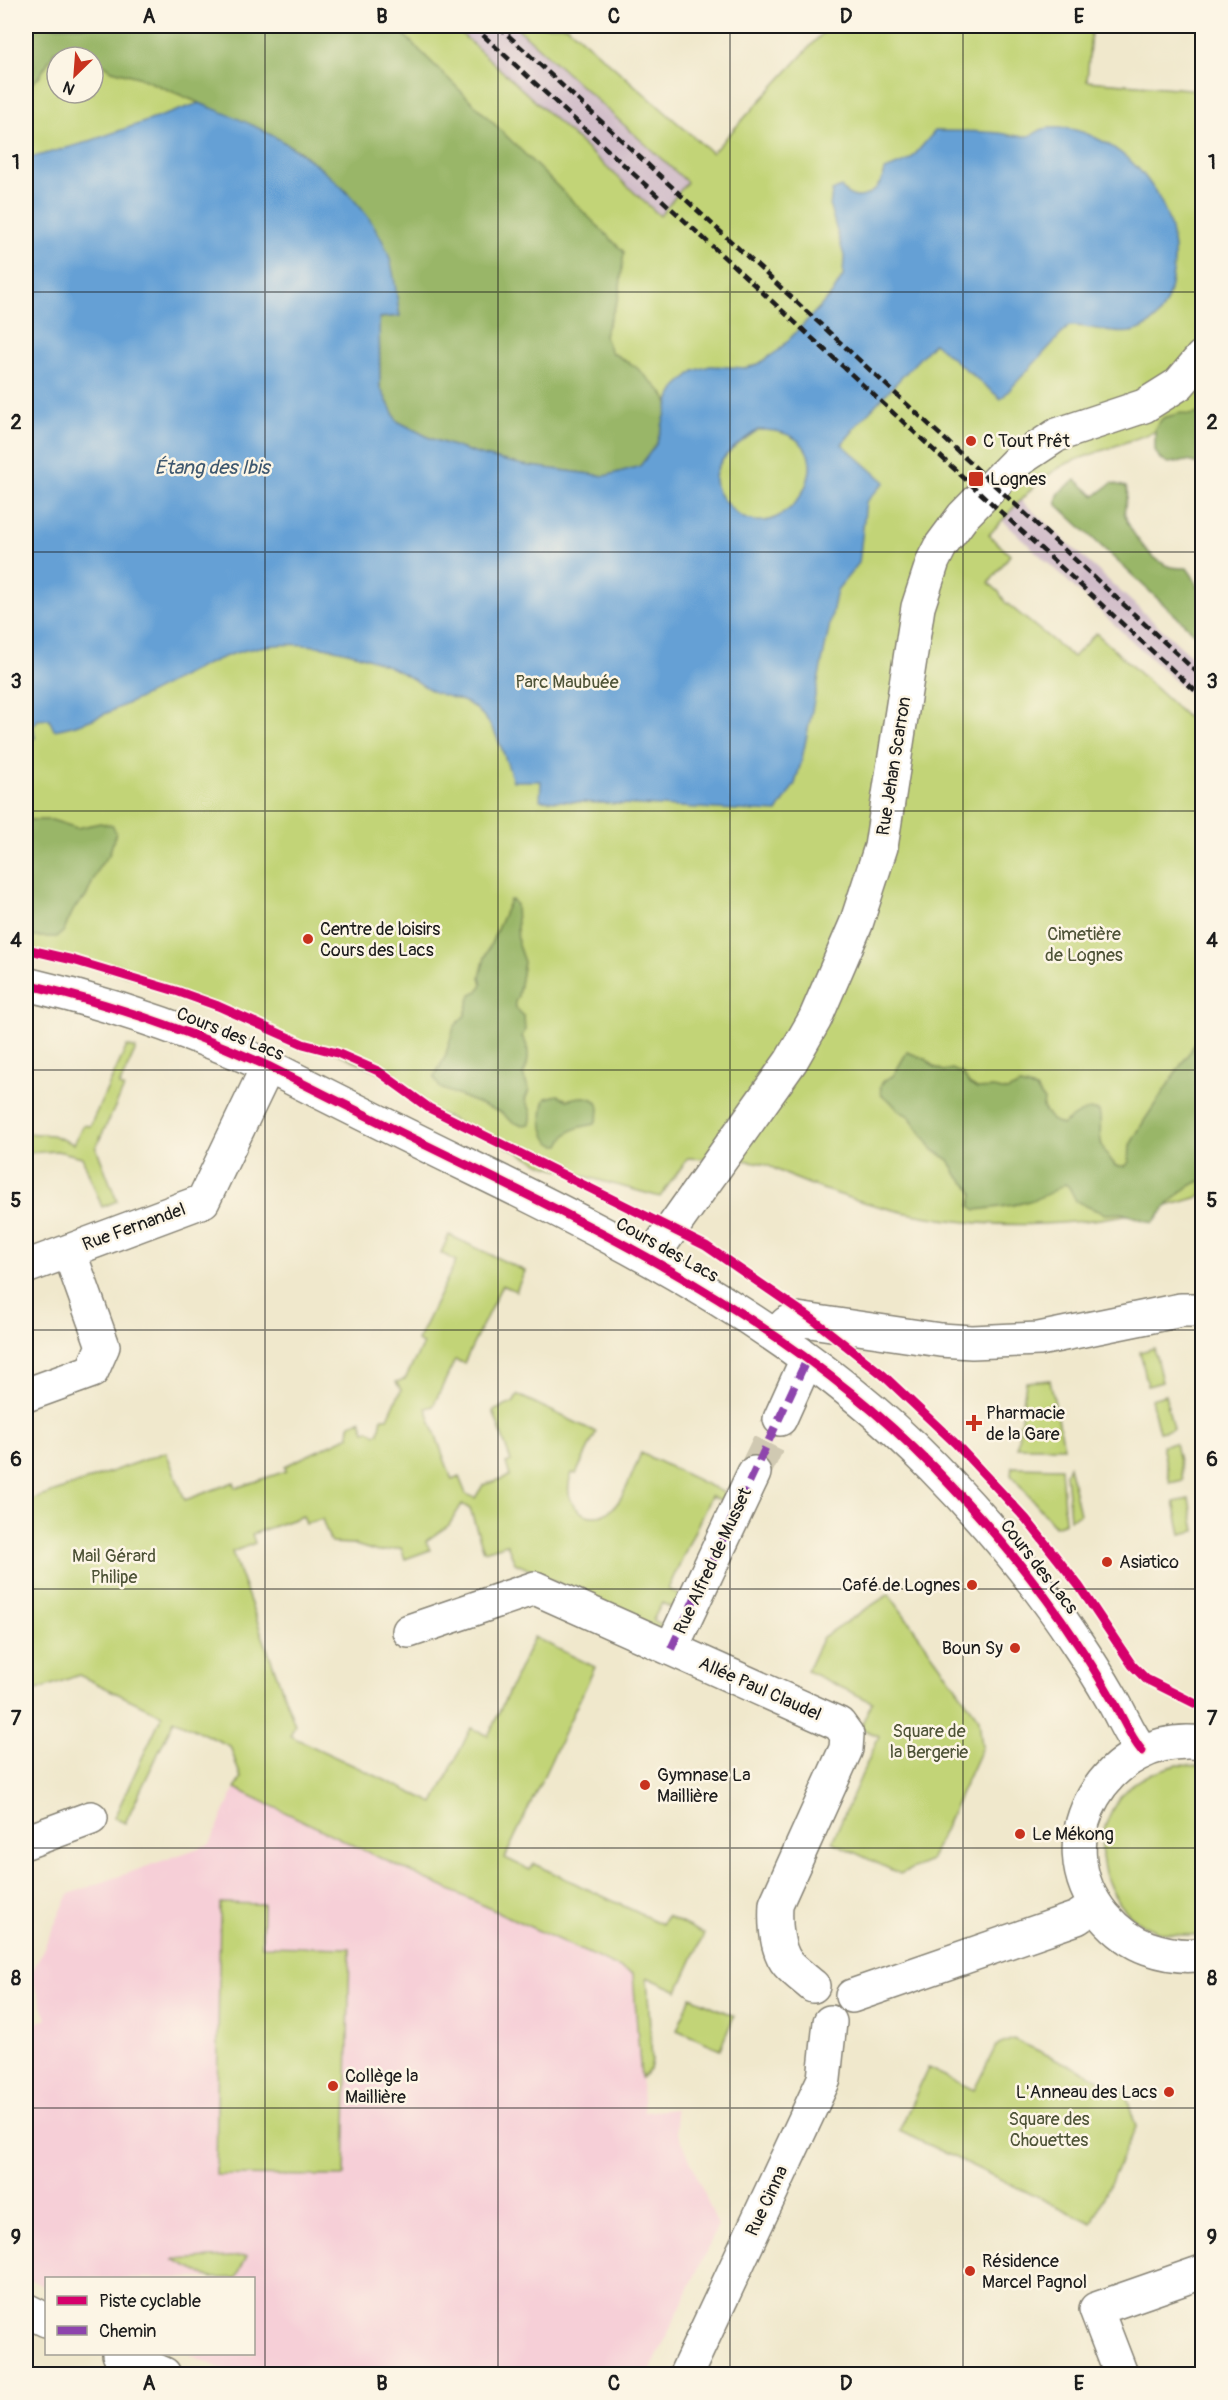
<svg xmlns="http://www.w3.org/2000/svg" width="1228" height="2400" viewBox="0 0 1228 2400" font-family="Pangolin,sans-serif">
	<style>
		.built { fill: #f6cfd7 }
		.industrial { fill: #d1bdc9 }
		.green { fill: #c2d477; stroke: #6f784a; stroke-width: 1.5; fill-rule: evenodd }
		.forest { fill: #99b668; stroke: #5a6942; stroke-width: 1.5 }
		.water { fill: #65a0d5; stroke: #405e78; stroke-width: 1.5; fill-rule: evenodd }
		.lines { fill: none; stroke-linecap: round; stroke-linejoin: round }
		.minor-tunnel { stroke: #d0c9b2; stroke-width: 33; stroke-dasharray: 33 16; stroke-linecap: butt }
		.minor-casing { stroke: #868274; stroke-width: 36 }
		.minor { stroke: #fff; stroke-width: 33 }
		.rail { stroke: #1c1c1c; stroke-width: 4.5; stroke-dasharray: 9 4.5; stroke-linecap: butt }
		.quiet { stroke: #8e44ad; stroke-width: 8; stroke-dasharray: 15 8; stroke-linecap: butt }
		.cycleway-casing { stroke: #fcf5e5; stroke-width: 13 }
		.cycleway { stroke: #d6006c; stroke-width: 9 }
		.grid { fill: none; stroke: #1c1c1c; stroke-width: 1.5; stroke-opacity: 0.55 }
		.poi-dot { fill: #c8321e; stroke: #fcf5e5; stroke-width: 2 }
		.labels { text-anchor: middle; dominant-baseline: central; stroke-width: 5; stroke-linejoin: round; paint-order: stroke }
		.poi-label { font-size: 18px; fill: #1c1c1c; stroke: #fcf5e5; text-anchor: start }
		.park-label { font-size: 18px; fill: #4e5337; stroke: #fcf5e5 }
		.street-label { font-size: 18px; fill: #1c1c1c; stroke: #fcf5e5 }
		.water-label { font-size: 20px; font-style: italic; fill: #3d576f; stroke: #fcf5e5 }
		.neatline { fill: none; stroke: #1c1c1c; stroke-width: 2 }
		.grid-label { font-size: 20px; text-anchor: middle; font-weight: bold; fill: #1c1c1c }
	</style>
	<rect width="100%" height="100%" fill="#fcf5e5"/>
	<filter id="ink" filterUnits="userSpaceOnUse"><feTurbulence type="fractalNoise" baseFrequency=".0167" numOctaves="2"/><feDisplacementMap in="SourceGraphic" scale="12" xChannelSelector="R" yChannelSelector="G"/><feConvolveMatrix kernelMatrix="1 2 1 2 8 2 1 2 1" color-interpolation-filters="sRGB"/></filter>
	<filter id="wash" filterUnits="userSpaceOnUse"><feTurbulence type="fractalNoise" baseFrequency=".008" numOctaves="4" result="noise"/><feDisplacementMap in="SourceGraphic" scale="24" xChannelSelector="R" yChannelSelector="G"/><feGaussianBlur stdDeviation="1.35" result="paint"/><feColorMatrix in="noise" values="0 0 0 0 0 0 0 0 0 0 0 0 0 0 0 0 0 1.4 0 .05"/><feComposite in="paint" operator="in"/></filter>
	<g filter="url(#wash)">
		<rect width="100%" height="100%" fill="#f0e8cc"/>
		<path class="built" d="M 235,1788 L 378,1857 L 633,1975 L 644,2112 L 675,2109 L 677,2129 L 718,2226 L 649,2374 L 233,2374 L 188,2354 L 254,2354 L 254,2278 L 46,2278 L 46,2287 L 26,2278 L 26,2027 L 47,2019 L 31,1975 L 69,1894 L 210,1844 Z"/>
		<path class="industrial" d="M 453,26 L 515,26 L 784,269 L 777,277 L 1202,666 L 1202,706 L 1020,537 L 869,393 L 753,302 Z"/>
		<path class="green" d="M 26,26 L 453,26 L 660,216 L 687,182 L 515,26 L 567,26 L 712,153 L 829,26 L 1069,26 L 1069,31 L 1091,32 L 1087,81 L 1201,90 L 1199,134 L 1202,135 L 1202,415 L 1070,462 C 1037,477 1014,508 989,535 L 1010,555 L 989,583 L 999,592 L 1005,602 L 1073,657 L 1096,633 L 1202,731 L 1202,1196 C 1094,1230 977,1235 867,1203 C 842,1196 818,1188 794,1178 C 783,1174 772,1166 761,1163 C 738,1158 712,1159 688,1158 L 660,1197 L 544,1165 L 429,1108 L 378,1071 L 337,1053 L 296,1041 L 218,1006 L 131,976 L 26,949 ZM 57,57 L 93,57 L 93,93 L 57,93 Z
			M 127,1046 L 136,1049 L 119,1086 L 124,1088 L 96,1147 L 117,1201 L 102,1207 L 82,1157 L 57,1151 L 26,1153 L 26,1133 L 52,1135 L 74,1144 L 83,1125 L 90,1126 Z
			M 449,1235 L 525,1271 L 516,1291 L 502,1285 L 464,1363 L 455,1360 L 433,1406 L 426,1408 L 452,1480 L 459,1477 L 466,1494 L 475,1498 L 483,1485 L 510,1476 L 506,1463 L 511,1461 L 493,1411 L 513,1403 L 518,1395 L 596,1432 L 576,1474 L 572,1473 C 558,1504 590,1530 613,1508 C 625,1497 634,1469 641,1453 L 729,1495 L 725,1502 L 711,1496 L 668,1589 L 681,1596 L 675,1609 L 662,1603 L 653,1620 L 667,1627 L 656,1630 L 515,1563 L 507,1544 L 484,1551 L 470,1509 L 462,1504 L 449,1525 L 426,1541 L 430,1550 L 405,1559 L 401,1548 L 378,1552 L 352,1544 L 331,1543 L 322,1519 L 306,1524 L 303,1516 L 252,1534 L 255,1543 L 232,1552 L 295,1725 L 290,1736 L 434,1803 L 471,1728 L 488,1736 L 534,1637 L 595,1667 L 505,1858 L 530,1870 L 534,1864 L 662,1924 L 667,1916 L 704,1934 L 678,1991 L 647,1977 L 652,2061 L 650,2069 L 641,2079 L 633,1974 L 378,1857 L 235,1788 L 241,1778 L 230,1746 L 174,1720 L 125,1823 L 114,1818 L 162,1715 L 79,1675 L 26,1694 L 26,1502 L 166,1452 L 185,1500 L 234,1482 L 236,1488 L 286,1471 L 285,1466 L 349,1436 L 350,1424 L 361,1420 L 365,1431 L 368,1430 L 375,1434 L 379,1432 L 382,1418 L 388,1418 L 401,1390 L 396,1382 L 405,1379 L 423,1344 L 417,1341 L 456,1261 L 441,1253 Z
			M 1154,1348 L 1162,1382 L 1148,1386 L 1140,1352 Z
			M 1050,1380 L 1064,1447 L 1017,1447 L 1026,1382 Z
			M 1165,1395 L 1173,1429 L 1159,1432 L 1151,1399 Z
			M 1175,1443 L 1183,1480 L 1170,1483 L 1162,1445 Z
			M 1069,1466 L 1080,1514 L 1070,1519 L 1066,1473 Z
			M 1012,1467 L 1061,1468 L 1065,1522 L 1055,1526 L 1011,1475 Z
			M 1189,1499 L 1195,1531 L 1181,1534 L 1174,1502 Z
			M 889,1594 L 979,1719 L 982,1747 L 930,1861 L 900,1874 L 832,1842 L 879,1736 L 860,1728 L 872,1702 L 807,1671 L 823,1637 Z
			M 1177,1765 L 1202,1766 L 1202,1934 C 1187,1936 1173,1935 1157,1931 C 1116,1918 1093,1867 1105,1827 C 1110,1813 1117,1797 1128,1788 C 1143,1775 1159,1770 1177,1765 Z
			M 220,1903 L 263,1904 L 262,1946 L 350,1948 L 345,2176 L 216,2175 Z
			M 691,1997 L 734,2016 L 720,2049 L 677,2030 Z
			M 1013,2039 L 1125,2091 L 1136,2127 L 1092,2223 L 899,2131 L 928,2068 L 974,2090 L 996,2046 Z
			M 247,2256 L 236,2278 L 211,2278 L 173,2260 Z"/>
		<path class="forest" d="M 26,26 L 395,26 L 624,252 L 619,296 L 604,335 L 611,352 L 636,367 L 663,393 L 669,405 L 657,443 L 640,467 L 605,476 L 523,465 L 480,455 L 432,439 L 397,421 L 380,387 L 379,318 L 400,316 L 388,254 L 370,221 L 347,192 L 301,152 L 258,128 L 138,77 L 112,70 L 93,57 L 55,51 L 39,77 L 26,88 Z
			M 1181,413 L 1188,415 L 1202,413 L 1202,465 L 1188,461 L 1168,463 L 1160,459 L 1155,450 L 1155,428 L 1163,418 Z
			M 1076,480 L 1095,496 L 1112,483 L 1126,487 C 1131,498 1122,504 1125,515 C 1130,533 1153,563 1172,567 C 1177,568 1182,568 1187,568 C 1204,589 1203,614 1202,640 L 1057,505 C 1055,491 1065,488 1076,480 Z
			M 26,820 L 52,820 L 77,828 L 100,823 L 113,826 L 116,833 L 109,855 L 99,867 L 86,897 L 75,907 L 63,932 L 57,937 L 26,937 Z
			M 510,900 L 513,900 L 516,905 L 518,945 L 524,962 L 518,996 L 515,1002 L 516,1008 L 524,1016 L 525,1030 L 522,1037 C 531,1047 529,1064 523,1075 L 529,1090 L 525,1100 C 531,1110 533,1113 530,1124 C 518,1127 510,1121 502,1113 L 440,1088 L 434,1077 L 445,1057 L 454,1027 L 465,1015 L 471,994 L 478,991 L 482,984 L 480,977 L 485,957 Z
			M 1202,1033 L 1202,1180 C 1181,1188 1167,1205 1153,1223 L 1122,1213 L 1105,1214 L 1086,1206 L 1076,1201 L 1069,1187 L 1065,1184 C 1035,1204 1011,1206 976,1210 L 970,1206 L 973,1194 L 971,1189 L 957,1175 L 949,1160 L 933,1150 L 909,1116 L 899,1111 L 889,1100 L 882,1096 C 878,1085 882,1080 893,1076 L 907,1052 L 926,1059 L 934,1067 L 944,1071 L 952,1069 L 963,1074 L 969,1084 L 977,1089 L 993,1088 L 1007,1091 L 1020,1085 L 1036,1089 L 1044,1100 L 1043,1108 L 1052,1120 L 1062,1125 C 1073,1117 1084,1107 1099,1111 C 1102,1124 1099,1131 1101,1141 C 1102,1150 1110,1159 1116,1166 L 1125,1166 L 1129,1162 L 1130,1145 L 1144,1121 Z
			M 558,1095 L 567,1100 C 589,1093 607,1098 595,1124 C 578,1127 568,1128 560,1145 C 539,1147 540,1108 546,1098 Z"/>
		<path class="water" d="M 199,103 C 219,111 239,118 258,128 C 309,153 367,200 388,253 C 395,272 396,296 400,316 L 379,318 L 380,387 L 397,421 L 432,439 L 480,455 L 523,465 L 605,476 L 640,466 L 657,443 L 671,396 L 677,386 L 694,371 L 710,366 L 746,368 L 758,364 L 779,350 L 832,294 L 843,276 L 844,256 L 830,207 L 832,191 L 841,187 C 857,209 881,191 885,170 L 910,160 L 935,131 C 957,131 978,131 999,133 C 1008,134 1018,137 1027,136 C 1032,136 1038,131 1043,129 C 1060,126 1077,129 1092,136 C 1150,162 1185,223 1171,285 C 1168,302 1161,318 1145,327 C 1121,341 1094,324 1069,326 L 1001,399 L 934,343 L 852,430 L 853,431 L 842,444 L 885,482 L 866,502 L 859,563 L 837,590 L 802,759 L 795,784 L 777,812 L 540,800 L 541,781 L 513,781 C 503,753 496,720 469,704 C 455,696 439,697 427,688 C 375,653 308,635 246,650 C 210,659 172,683 138,699 C 108,712 86,725 54,730 L 49,719 L 38,720 L 33,726 L 35,738 L 26,740 L 26,159 L 81,144 ZM 758,430 C 856,429 795,547 740,516 C 735,513 731,508 727,504 C 696,473 732,447 758,430 Z"/>
	</g>
	<g filter="url(#ink)">
		<g class="lines">
			<path class="minor-tunnel" d="M 754,1473 L 780,1419"/>
			<defs>
				<path id="minor" d="M 26,984 C 109,1003 190,1031 268,1066 C 337,1101 407,1136 477,1170 C 641,1250 804,1335 933,1467 C 986,1521 1036,1580 1077,1643 C 1090,1662 1102,1682 1113,1701 C 1123,1718 1129,1735 1142,1751
					M 651,1258 L 791,1061 L 815,1019 L 856,924 L 881,847 L 918,607 L 933,561 L 940,547 L 963,516 L 1016,462 L 1057,435 L 1144,406 L 1179,384 L 1202,357
					M 26,1267 L 203,1201 L 268,1066
					M 775,1335 L 787,1323 L 797,1319 L 940,1340 L 972,1342 L 1039,1339 L 1181,1310 L 1202,1310
					M 26,1395 L 92,1371 L 103,1346 L 69,1251
					M 780,1419 L 807,1359
					M 409,1631 L 535,1588 L 839,1724 L 847,1735 L 846,1749 L 776,1904 C 775,1922 776,1950 788,1964 C 795,1972 805,1979 813,1986
					M 671,1649 L 754,1473
					M 1202,1743 C 1107,1731 1041,1840 1104,1916 C 1116,1930 1131,1942 1148,1948 C 1166,1954 1184,1958 1202,1954
					M 26,1842 L 91,1818
					M 852,1996 L 1077,1918 L 1096,1905
					M 26,2310 L 46,2320
					M 119,2354 L 164,2374
					M 686,2374 L 824,2079 L 830,2022
					M 1121,2374 L 1096,2309 L 1202,2272"/>
			</defs>
			<use href="#minor" class="minor-casing"/>
			<use href="#minor" class="minor"/>
			<path class="rail" d="M 473,26 L 1202,697
				M 498,26 L 1202,677"/>
			<path class="quiet" d="M 671,1649 L 807,1359"/>
			<defs>
				<path id="cycleway" d="M 26,949 L 73,960 L 179,992 L 218,1006 L 303,1044 L 337,1053 L 378,1071 L 429,1108 L 706,1246 L 815,1321 L 883,1375 L 955,1443 L 1026,1519 L 1079,1586 L 1132,1665 L 1146,1679 L 1202,1707
					M 26,984 C 109,1003 190,1031 268,1066 C 337,1101 407,1136 477,1170 C 641,1250 804,1335 933,1467 C 986,1521 1036,1580 1077,1643 C 1090,1662 1102,1682 1113,1701 C 1123,1718 1129,1735 1142,1751"/>
			</defs>
			<use href="#cycleway" class="cycleway-casing"/>
			<use href="#cycleway" class="cycleway"/>
		</g>
	</g>
	<path class="grid" d="M 265,26 L 265,2374M 498,26 L 498,2374M 730,26 L 730,2374M 963,26 L 963,2374M 26,292 L 1202,292M 26,552 L 1202,552M 26,811 L 1202,811M 26,1070 L 1202,1070M 26,1330 L 1202,1330M 26,1589 L 1202,1589M 26,1848 L 1202,1848M 26,2108 L 1202,2108"/>
	<g class="poi-dot">
		<circle cx="971" cy="441" r="6"/>
		<rect x="968" y="471" width="16" height="16" rx="3"/>
		<circle cx="308" cy="939" r="6"/>
		<path d="M971 1414h6v6h6v6h-6v6h-6v-6h-6v-6h6z"/>
		<circle cx="1107" cy="1562" r="6"/>
		<circle cx="972" cy="1585" r="6"/>
		<circle cx="1015" cy="1648" r="6"/>
		<circle cx="645" cy="1785" r="6"/>
		<circle cx="1020" cy="1834" r="6"/>
		<circle cx="333" cy="2086" r="6"/>
		<circle cx="1169" cy="2092" r="6"/>
		<circle cx="970" cy="2271" r="6"/>
	</g>
	<g class="labels">
		<g class="poi-label">
			<text x="983" y="441">C Tout Prêt</text>
			<text x="990" y="479">Lognes</text>
			<text x="320" y="929">Centre de loisirs<tspan x="320" dy="21">Cours des Lacs</tspan></text>
			<text x="986" y="1413">Pharmacie<tspan x="986" dy="21">de la Gare</tspan></text>
			<text x="1119" y="1562">Asiatico</text>
			<text x="960" y="1585" text-anchor="end">Café de Lognes</text>
			<text x="1003" y="1648" text-anchor="end">Boun Sy</text>
			<text x="657" y="1775">Gymnase La<tspan x="657" dy="21">Maillière</tspan></text>
			<text x="1032" y="1834">Le Mékong</text>
			<text x="345" y="2076">Collège la<tspan x="345" dy="21">Maillière</tspan></text>
			<text x="1157" y="2092" text-anchor="end">L'Anneau des Lacs</text>
			<text x="982" y="2261">Résidence<tspan x="982" dy="21">Marcel Pagnol</tspan></text>
		</g>
		<g class="park-label">
			<text x="567" y="682">Parc Maubuée</text>
			<text x="1084" y="934">Cimetière<tspan x="1084" dy="21">de Lognes</tspan></text>
			<text x="114" y="1556">Mail Gérard<tspan x="114" dy="21">Philipe</tspan></text>
			<text x="929" y="1731">Square de<tspan x="929" dy="21">la Bergerie</tspan></text>
			<text x="1049" y="2119">Square des<tspan x="1049" dy="21">Chouettes</tspan></text>
		</g>
		<g class="street-label">
			<text transform="translate(894 766) rotate(-81)">Rue Jehan Scarron</text>
			<text transform="translate(230 1034) rotate(22)">Cours des Lacs</text>
			<text transform="translate(134 1227) rotate(-20)">Rue Fernandel</text>
			<text transform="translate(667 1250) rotate(29)">Cours des Lacs</text>
			<text transform="translate(713 1561) rotate(-65)">Rue Alfred de Musset</text>
			<text transform="translate(1039 1567) rotate(52)">Cours des Lacs</text>
			<text transform="translate(760 1689) rotate(24)">Allée Paul Claudel</text>
			<text transform="translate(767 2201) rotate(-65)">Rue Cinna</text>
		</g>
		<g class="water-label">
			<text x="212" y="467">Étang des Ibis</text>
		</g>
	</g>
	<rect width="1228" height="2400" fill="none" stroke="#fcf5e5" stroke-width="66"/>
	<rect x="45" y="2277" width="210" height="78" fill="#fcf5e5" stroke="#a29e95" stroke-width="1.5"/>
	<rect x="57" y="2296" width="30" height="9" fill="#d6006c" stroke="#a29e95" stroke-width="1.5"/>
	<text x="99" y="2307" font-size="18" fill="#1c1c1c">Piste cyclable</text>
	<rect x="57" y="2326" width="30" height="9" fill="#8e44ad" stroke="#a29e95" stroke-width="1.5"/>
	<text x="99" y="2337" font-size="18" fill="#1c1c1c">Chemin</text>
	<g transform="translate(75 75) rotate(205)"><circle r="28" fill="#fcf5e5" stroke="#a29e95" stroke-width="1.5"/>
	<path d="M0-4.5L10 22L0 15L-10 22Z" fill="#c8321e"/>
	<text y="-9" font-size="16" font-weight="bold" text-anchor="middle" fill="#1c1c1c">N</text>
	</g>
	<rect x="33" y="33" width="1162" height="2334" class="neatline"/>
	<g class="grid-label">
		<text x="149" y="23">A</text>
		<text x="382" y="23">B</text>
		<text x="614" y="23">C</text>
		<text x="846" y="23">D</text>
		<text x="1079" y="23">E</text>
		<text x="16" y="169">1</text>
		<text x="1212" y="169">1</text>
		<text x="16" y="429">2</text>
		<text x="1212" y="429">2</text>
		<text x="16" y="688">3</text>
		<text x="1212" y="688">3</text>
		<text x="16" y="947">4</text>
		<text x="1212" y="947">4</text>
		<text x="16" y="1207">5</text>
		<text x="1212" y="1207">5</text>
		<text x="16" y="1466">6</text>
		<text x="1212" y="1466">6</text>
		<text x="16" y="1725">7</text>
		<text x="1212" y="1725">7</text>
		<text x="16" y="1985">8</text>
		<text x="1212" y="1985">8</text>
		<text x="16" y="2244">9</text>
		<text x="1212" y="2244">9</text>
		<text x="149" y="2390">A</text>
		<text x="382" y="2390">B</text>
		<text x="614" y="2390">C</text>
		<text x="846" y="2390">D</text>
		<text x="1079" y="2390">E</text>
	</g>
</svg>
